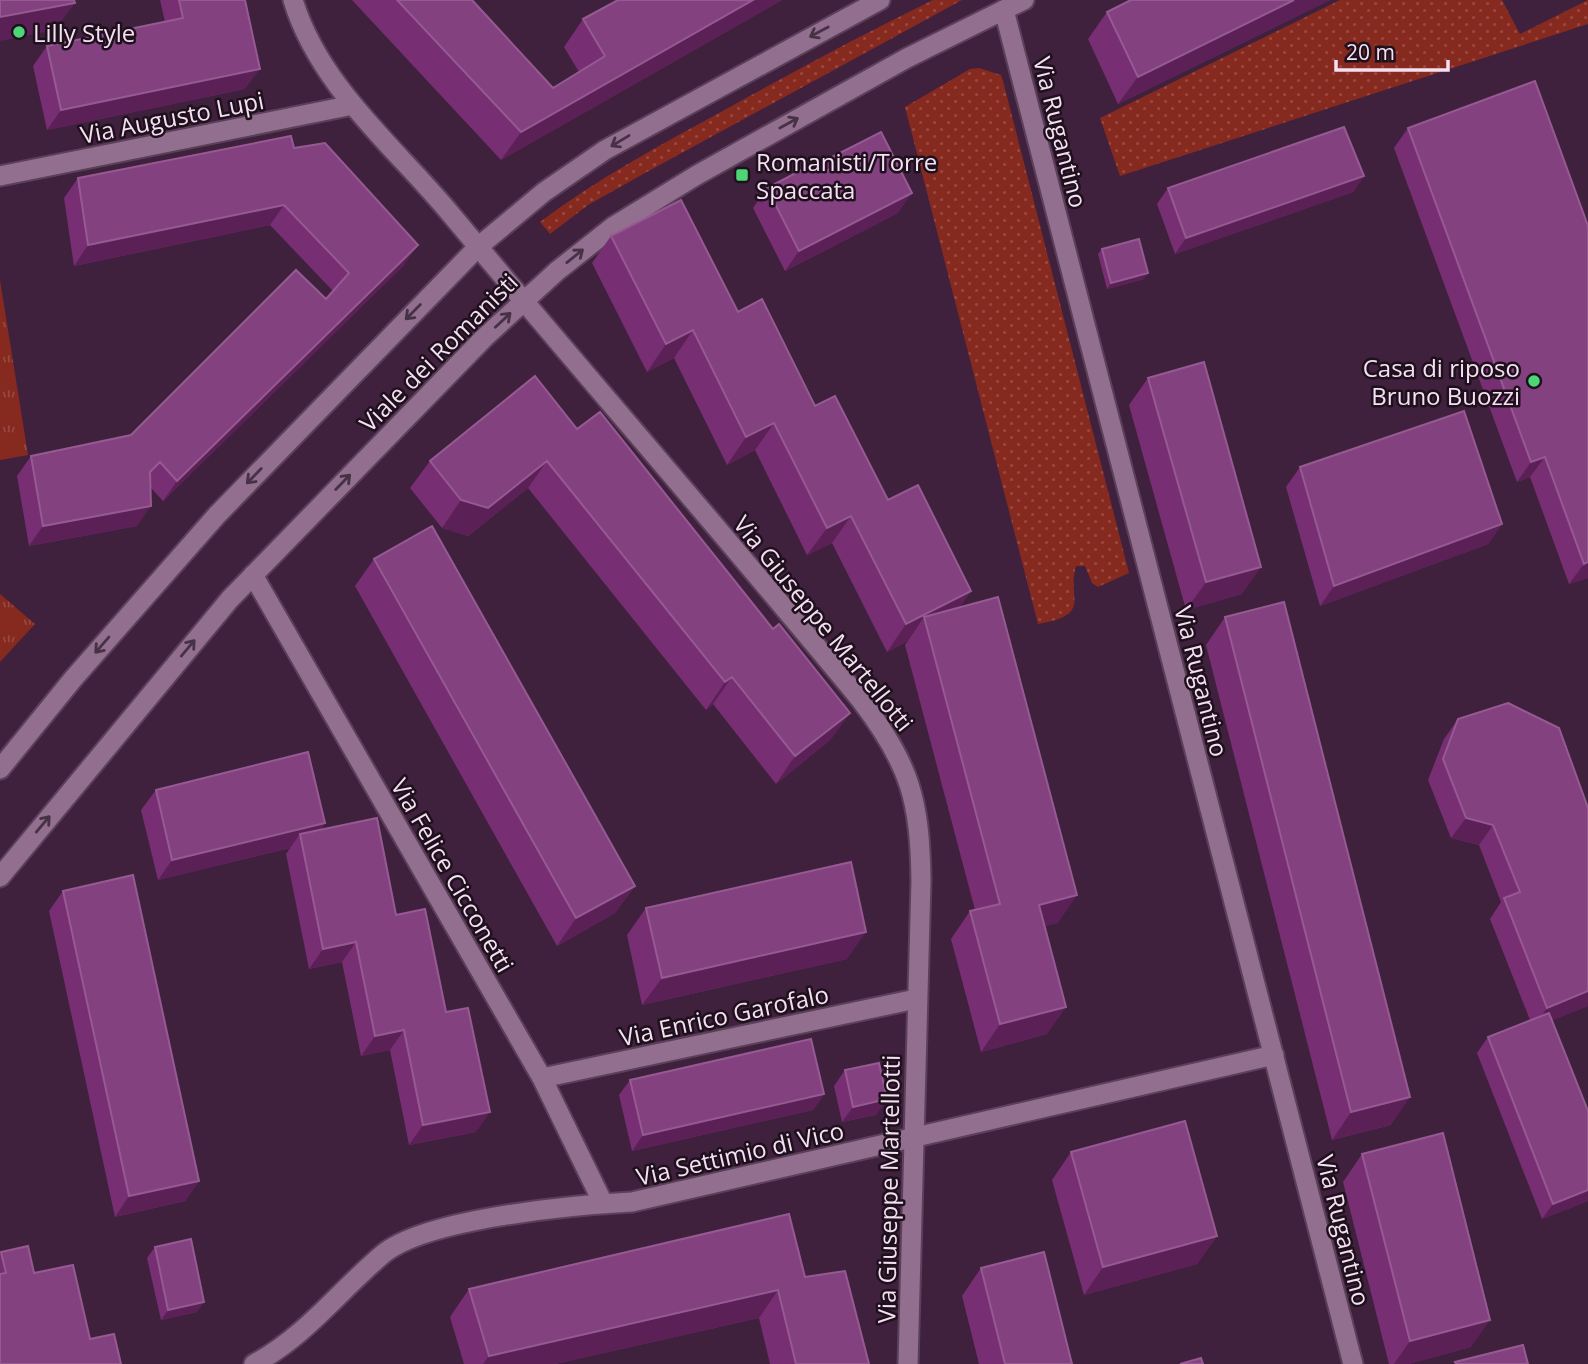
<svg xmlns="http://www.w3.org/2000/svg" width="1588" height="1364" viewBox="0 0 1588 1364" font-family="'Open Sans',sans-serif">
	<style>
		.grass { fill: url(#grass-dots) }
		.park { fill: url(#park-tufts) }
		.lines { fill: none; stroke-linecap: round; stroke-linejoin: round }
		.minor-casing { stroke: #5b405a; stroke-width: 23 }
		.tertiary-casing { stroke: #5b405a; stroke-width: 23 }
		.minor { stroke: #936f8f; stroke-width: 19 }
		.tertiary { stroke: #936f8f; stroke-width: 19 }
		.wall { fill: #772e73 }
		.shaded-wall { fill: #5b2157 }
		.building { fill: #844180; stroke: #965a92; stroke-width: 2 }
		.oneway { stroke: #473145 }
		.poi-dot { fill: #4dd676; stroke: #1e101d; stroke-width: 2.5 }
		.labels { text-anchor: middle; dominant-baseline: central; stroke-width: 5; stroke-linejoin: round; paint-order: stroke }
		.poi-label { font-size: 24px; fill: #f5e0f2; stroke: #1e101d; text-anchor: start }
		.street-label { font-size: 24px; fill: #f5e0f2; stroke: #1e101d }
	</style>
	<defs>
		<pattern id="grass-dots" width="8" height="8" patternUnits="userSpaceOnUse" patternTransform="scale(1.75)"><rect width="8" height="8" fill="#86291f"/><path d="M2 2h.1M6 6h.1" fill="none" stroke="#984840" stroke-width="1.8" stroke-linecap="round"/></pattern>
		<pattern id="park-tufts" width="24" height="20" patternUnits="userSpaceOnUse" patternTransform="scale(1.75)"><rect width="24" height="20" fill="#86291f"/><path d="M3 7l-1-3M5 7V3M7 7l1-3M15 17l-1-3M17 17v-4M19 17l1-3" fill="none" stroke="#984840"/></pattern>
	</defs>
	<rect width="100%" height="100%" fill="#3f213d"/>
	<path class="grass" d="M 933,0 L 962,0 L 645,173 L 588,205 L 550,234 L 540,222 C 597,179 658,146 721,112 C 791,73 861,35 933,0 Z
		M 1340,0 L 1502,0 L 1520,34 L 1588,0 L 1588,24 L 1120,176 L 1100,118 Z
		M 979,68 L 1001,75 L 1003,81 L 1129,573 L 1098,587 L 1092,583 L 1085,566 L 1076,566 C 1066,598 1094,614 1038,624 L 905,107 L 970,69 Z"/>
	<path class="park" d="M 0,280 L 28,455 L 0,460 Z
		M 0,594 L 35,624 L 0,662 Z"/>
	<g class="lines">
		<defs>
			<path id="minor" d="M 293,0 C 319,86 394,146 449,212 C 585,375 725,535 860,699 C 910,764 920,800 921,881 L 908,1364
				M 1004,10 L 1353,1364
				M 0,176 L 353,105
				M 253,575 L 542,1078 L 603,1203
				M 542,1078 L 916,999
				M 254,1364 C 306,1336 339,1291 383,1254 C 427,1218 575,1205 632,1202 L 1274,1055"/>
			<path id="tertiary" d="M 0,769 L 73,679 L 217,515 L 478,247 L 544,192 L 605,150 L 880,0
				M 0,877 L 230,599 L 485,337 L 557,271 L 614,226 L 697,175 L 907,58 L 1024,0"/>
		</defs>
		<use href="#minor" class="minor-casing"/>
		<use href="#tertiary" class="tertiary-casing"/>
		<use href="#minor" class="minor"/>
		<use href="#tertiary" class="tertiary"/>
	</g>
	<path class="wall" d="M 160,0 L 245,0 L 245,89 L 47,130 L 33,66 L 47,46 L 165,22 Z
		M 352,0 L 472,0 L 553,88 L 579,72 L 564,47 L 583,19 L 782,0 L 501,160 Z
		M 1131,0 L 1330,0 L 1118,104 L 1088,39 L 1107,12 Z
		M 1408,128 L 1588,226 L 1588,578 L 1569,584 L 1530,477 L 1517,482 L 1394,148 Z
		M 294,148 L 404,265 L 163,501 L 151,488 L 137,526 L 29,546 L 17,476 L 31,456 L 131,435 L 326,299 L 333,291 L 270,225 L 74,266 L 64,198 L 78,178 Z
		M 830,158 L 898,213 L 785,271 L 753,208 L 767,188 L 821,171 Z
		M 1364,176 L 1353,192 L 1175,254 L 1157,204 L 1168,188 Z
		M 611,236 L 738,312 L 815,406 L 888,500 L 971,591 L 959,608 L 1058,923 L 1044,926 L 1047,1034 L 981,1052 L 951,939 L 970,911 L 975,910 L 905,645 L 908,641 L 887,652 L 832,543 L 807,555 L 755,450 L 727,465 L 674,358 L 647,372 L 592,263 Z
		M 1102,249 L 1144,279 L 1107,289 L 1098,254 Z
		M 1148,378 L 1242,594 L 1186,610 L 1129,405 Z
		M 577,429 L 773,629 L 850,713 L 830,740 L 776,784 L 713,704 L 706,710 L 528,488 L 468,536 L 442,528 L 410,488 L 430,461 Z
		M 1300,467 L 1502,524 L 1488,544 L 1320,606 L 1286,487 Z
		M 374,559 L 635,886 L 615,913 L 557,946 L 355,586 Z
		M 1225,617 L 1391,1125 L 1332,1140 L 1206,645 Z
		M 1458,719 L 1588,808 L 1588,1006 L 1552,1020 L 1588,1111 L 1588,1201 L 1542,1219 L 1477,1053 L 1488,1037 L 1530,1020 L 1490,919 L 1501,902 L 1479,845 L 1451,838 L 1428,780 L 1444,739 Z
		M 156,790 L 325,823 L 321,830 L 396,915 L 446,1012 L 476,1132 L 409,1145 L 390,1050 L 361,1056 L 342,962 L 309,969 L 286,854 L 290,848 L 158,880 L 141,810 Z
		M 63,891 L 199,1181 L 185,1201 L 115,1217 L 49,911 Z
		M 646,908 L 847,959 L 642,1005 L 627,935 Z
		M 845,1070 L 876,1115 L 842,1122 L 834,1086 Z
		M 630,1080 L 824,1094 L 813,1110 L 632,1151 L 619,1095 Z
		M 1071,1152 L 1217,1236 L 1197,1264 L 1084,1295 L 1052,1180 Z
		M 1362,1154 L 1471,1347 L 1408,1364 L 1389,1364 L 1343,1182 Z
		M 155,1247 L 197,1312 L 161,1320 L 147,1258 Z
		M 1,1252 L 34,1273 L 90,1339 L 0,1364 L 0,1254 Z
		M 981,1268 L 1072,1364 L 979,1364 L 962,1296 Z
		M 805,1277 L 869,1364 L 770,1364 L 759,1318 L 555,1364 L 464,1364 L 450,1317 L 469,1289 Z"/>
	<path class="shaded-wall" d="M 753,0 L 782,0 L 501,160 L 521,132 Z
		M 1294,0 L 1330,0 L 1118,104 L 1138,77 Z
		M 75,3 L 55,30 L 0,41 L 0,17 Z
		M 260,69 L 245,89 L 47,130 L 61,110 Z
		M 1364,176 L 1353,192 L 1175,254 L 1186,238 Z
		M 912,193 L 898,213 L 785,271 L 799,251 Z
		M 284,205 L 270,225 L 74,266 L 88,245 Z
		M 418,245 L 404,265 L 163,501 L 177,481 Z
		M 1148,273 L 1144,279 L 1107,289 L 1111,283 Z
		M 693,330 L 674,358 L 647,372 L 666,344 Z
		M 774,423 L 755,450 L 727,465 L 746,437 Z
		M 1545,457 L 1530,477 L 1517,482 L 1531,462 Z
		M 547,461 L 528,488 L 468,536 L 442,528 L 461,500 Z
		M 151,506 L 137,526 L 29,546 L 43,526 Z
		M 851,516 L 832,543 L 807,555 L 827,528 Z
		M 1502,524 L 1488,544 L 1320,606 L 1334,586 Z
		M 1588,562 L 1588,578 L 1569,584 L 1584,564 Z
		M 1261,567 L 1242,594 L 1186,610 L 1206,582 Z
		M 971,591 L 952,619 L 924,617 L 908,641 L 887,652 L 906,624 Z
		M 732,677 L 713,704 L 706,710 L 725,682 Z
		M 850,713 L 830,740 L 776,784 L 795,756 Z
		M 1466,818 L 1493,825 L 1479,845 L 1451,838 Z
		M 325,823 L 311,843 L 300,834 L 290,848 L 158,880 L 172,860 Z
		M 635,886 L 615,913 L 557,946 L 576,918 Z
		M 1077,895 L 1058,923 L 1020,932 L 1039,905 Z
		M 866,932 L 847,959 L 642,1005 L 662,978 Z
		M 356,942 L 342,962 L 309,969 L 323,949 Z
		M 1588,991 L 1588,1006 L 1533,1028 L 1547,1008 Z
		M 1066,1007 L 1047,1034 L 981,1052 L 1000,1024 Z
		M 404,1030 L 390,1050 L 361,1056 L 375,1036 Z
		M 824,1094 L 813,1110 L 632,1151 L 643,1135 Z
		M 1410,1097 L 1391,1125 L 1332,1140 L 1351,1112 Z
		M 887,1099 L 876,1115 L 842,1122 L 853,1107 Z
		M 490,1112 L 476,1132 L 409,1145 L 423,1125 Z
		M 199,1181 L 185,1201 L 115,1217 L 129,1196 Z
		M 1588,1190 L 1588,1201 L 1542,1219 L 1553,1204 Z
		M 1217,1236 L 1197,1264 L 1084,1295 L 1103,1267 Z
		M 778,1290 L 759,1318 L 555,1364 L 483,1364 L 489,1356 Z
		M 204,1302 L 197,1312 L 161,1320 L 168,1310 Z
		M 1490,1320 L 1471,1347 L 1408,1364 L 1394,1364 L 1410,1341 Z"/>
	<path class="building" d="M 0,0 L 74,0 L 75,3 L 0,17 Z
		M 179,0 L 245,0 L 260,69 L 61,110 L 47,46 L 183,18 Z
		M 397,0 L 472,0 L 553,88 L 605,56 L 583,19 L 618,0 L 753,0 L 521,132 Z
		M 1131,0 L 1294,0 L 1138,77 L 1107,12 Z
		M 1535,81 L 1588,226 L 1588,562 L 1584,564 L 1545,457 L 1531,462 L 1408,128 Z
		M 1344,127 L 1364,176 L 1186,238 L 1168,188 Z
		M 881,132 L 912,193 L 799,251 L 767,188 L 817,162 L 823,173 L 834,167 L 830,158 Z
		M 291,136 L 294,148 L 325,143 L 418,245 L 177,481 L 160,462 L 150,472 L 151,506 L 43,526 L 31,456 L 131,435 L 296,270 L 326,299 L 349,273 L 284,205 L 88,245 L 78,178 Z
		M 681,200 L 738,312 L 762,299 L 815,406 L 835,396 L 888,500 L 918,485 L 971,591 L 906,624 L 851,516 L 827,528 L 774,423 L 746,437 L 693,330 L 666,344 L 611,236 Z
		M 1139,239 L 1148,273 L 1111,283 L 1102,249 Z
		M 1204,362 L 1261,567 L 1206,582 L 1148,378 Z
		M 535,376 L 577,429 L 600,412 L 773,629 L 779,624 L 850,713 L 795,756 L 732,677 L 725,682 L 547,461 L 488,508 L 461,500 L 430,461 Z
		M 1464,411 L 1502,524 L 1334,586 L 1300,467 Z
		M 432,526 L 635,886 L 576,918 L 374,559 Z
		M 998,597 L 1077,895 L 1039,905 L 1066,1007 L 1000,1024 L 970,911 L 1000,904 L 924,617 Z
		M 1284,602 L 1410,1097 L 1351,1112 L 1225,617 Z
		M 1508,703 L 1559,728 L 1588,808 L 1588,991 L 1547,1008 L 1504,898 L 1520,892 L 1493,825 L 1466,818 L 1443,759 L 1458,719 Z
		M 308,752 L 325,823 L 172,860 L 156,790 Z
		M 377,818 L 396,915 L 425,909 L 446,1012 L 468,1008 L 490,1112 L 423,1125 L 404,1030 L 375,1036 L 356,942 L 323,949 L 300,834 Z
		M 851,862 L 866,932 L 662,978 L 646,908 Z
		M 133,875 L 199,1181 L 129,1196 L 63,891 Z
		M 1549,1013 L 1588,1111 L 1588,1190 L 1553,1204 L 1488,1037 Z
		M 811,1039 L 824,1094 L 643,1135 L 630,1080 Z
		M 879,1063 L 887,1099 L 853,1107 L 845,1070 Z
		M 1185,1121 L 1217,1236 L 1103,1267 L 1071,1152 Z
		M 1443,1133 L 1490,1320 L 1410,1341 L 1362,1154 Z
		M 789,1214 L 805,1277 L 845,1271 L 869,1364 L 796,1364 L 778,1290 L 489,1356 L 469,1289 Z
		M 191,1239 L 204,1302 L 168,1310 L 155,1247 Z
		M 28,1246 L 34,1273 L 73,1265 L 90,1339 L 114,1334 L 121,1364 L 0,1364 L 0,1274 L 6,1273 L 1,1252 Z
		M 1044,1252 L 1072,1364 L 1005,1364 L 981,1268 Z
		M 1523,1345 L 1528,1364 L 1456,1364 L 1455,1362 Z
		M 1201,1358 L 1203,1364 L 1180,1364 Z"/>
	<defs><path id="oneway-shaft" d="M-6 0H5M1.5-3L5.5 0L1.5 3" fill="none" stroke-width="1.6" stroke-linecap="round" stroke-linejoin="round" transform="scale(1.75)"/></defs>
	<g class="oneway">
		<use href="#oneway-shaft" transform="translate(819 32) rotate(152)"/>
		<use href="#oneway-shaft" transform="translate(789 123) rotate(-29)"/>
		<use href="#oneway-shaft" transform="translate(620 141) rotate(149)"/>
		<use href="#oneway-shaft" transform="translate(575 256) rotate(-39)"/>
		<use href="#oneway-shaft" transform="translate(413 312) rotate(135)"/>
		<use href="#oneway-shaft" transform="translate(503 320) rotate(-43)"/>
		<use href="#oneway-shaft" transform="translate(254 476) rotate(134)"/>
		<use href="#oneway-shaft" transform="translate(343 482) rotate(-46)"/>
		<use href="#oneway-shaft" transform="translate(102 645) rotate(131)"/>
		<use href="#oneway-shaft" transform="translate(188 648) rotate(-50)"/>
		<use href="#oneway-shaft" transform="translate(43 824) rotate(-50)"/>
	</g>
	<g class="poi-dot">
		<circle cx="19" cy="32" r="7"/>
		<rect x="735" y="168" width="14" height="14" rx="3.5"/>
		<circle cx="1534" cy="381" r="7"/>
	</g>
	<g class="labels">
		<g class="poi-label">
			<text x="33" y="32">Lilly Style</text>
			<text x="756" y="161">Romanisti/Torre<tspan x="756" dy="28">Spaccata</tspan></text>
			<text x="1520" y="367" text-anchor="end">Casa di riposo<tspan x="1520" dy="28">Bruno Buozzi</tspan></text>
		</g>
		<g class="street-label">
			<text transform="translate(172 117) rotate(-11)">Via Augusto Lupi</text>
			<text transform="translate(1061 132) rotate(76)">Via Rugantino</text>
			<text transform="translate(438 352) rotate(-45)">Viale dei Romanisti</text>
			<text transform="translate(824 623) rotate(51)">Via Giuseppe Martellotti</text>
			<text transform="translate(1202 681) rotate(76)">Via Rugantino</text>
			<text transform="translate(453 875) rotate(60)">Via Felice Cicconetti</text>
			<text transform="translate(724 1015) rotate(-12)">Via Enrico Garofalo</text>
			<text transform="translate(740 1153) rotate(-13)">Via Settimio di Vico</text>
			<text transform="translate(888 1189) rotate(-89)">Via Giuseppe Martellotti</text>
			<text transform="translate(1344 1230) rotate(76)">Via Rugantino</text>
		</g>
	</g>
	<path d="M1336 60v10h112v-10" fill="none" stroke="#f5e0f2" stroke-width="3.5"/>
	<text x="1346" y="60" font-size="21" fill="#f5e0f2" stroke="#1e101d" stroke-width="5" paint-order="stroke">20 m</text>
</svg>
